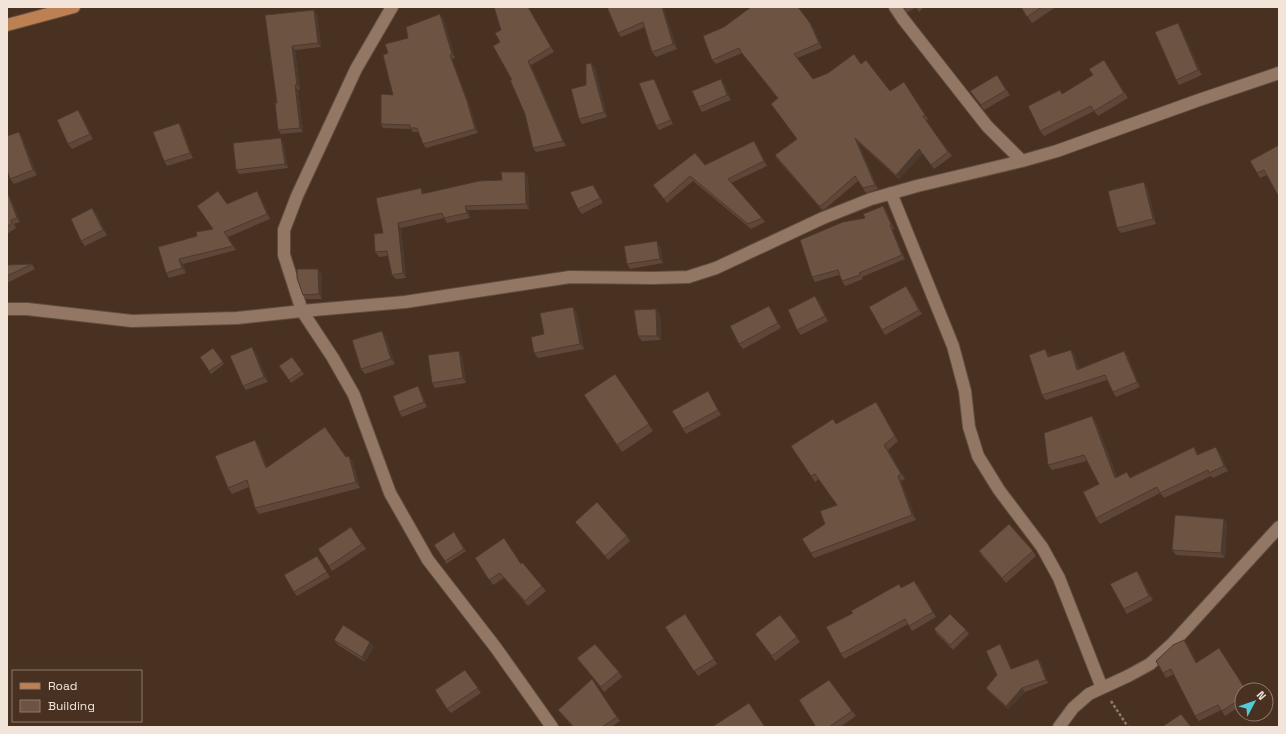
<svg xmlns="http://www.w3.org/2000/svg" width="1286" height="734" viewBox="0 0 1286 734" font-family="'Space Grotesk',sans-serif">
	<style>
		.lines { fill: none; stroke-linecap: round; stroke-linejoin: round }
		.minor-casing { stroke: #614d3f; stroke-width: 14 }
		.major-casing { stroke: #614d3f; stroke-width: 14 }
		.path { stroke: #8c796b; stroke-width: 2.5; stroke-dasharray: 3 2; stroke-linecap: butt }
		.minor { stroke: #927765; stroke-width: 12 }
		.major { stroke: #bd8053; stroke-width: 12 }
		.wall { fill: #5e4739 }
		.shaded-wall { fill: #4c3a2e }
		.building { fill: #6d5342; stroke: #4c3a2e }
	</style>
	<rect width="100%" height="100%" fill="#483121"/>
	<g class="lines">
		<defs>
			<path id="minor" d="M 392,7 L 356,69 L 297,196 L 284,230 L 284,255 L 302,311 L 333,358 L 354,395 L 390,493 L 428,560 L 496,648 L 552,727
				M 895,7 L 903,19 L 987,126 L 1022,161
				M 891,193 L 953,346 L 965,391 L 969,427 L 978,456 L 999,490 L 1042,547 L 1059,578 L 1102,688
				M 7,309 L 27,309 L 132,321 L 237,318 L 302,311 L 405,302 L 570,277 L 653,278 L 688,277 L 716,268 L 823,218 L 871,199 L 917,186 L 1022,161 L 1057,151 L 1199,100 L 1279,73
				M 1059,727 L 1073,708 L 1089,694 L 1128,676 L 1150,664 L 1172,644 L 1279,527"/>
			<path id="major" d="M 7,25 L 74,7"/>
		</defs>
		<use href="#minor" class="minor-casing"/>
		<use href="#major" class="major-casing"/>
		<path class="path" d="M 1111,701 L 1128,727"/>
		<use href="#minor" class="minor"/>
		<use href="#major" class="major"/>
	</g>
	<path class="wall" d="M 528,7 L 554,52 L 531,65 L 566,146 L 536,152 L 533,148 L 525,114 L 512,80 L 501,30 Z
		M 607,7 L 663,7 L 677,49 L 656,57 L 652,52 L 645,27 L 621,37 L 618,33 Z
		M 904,7 L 924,7 L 919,12 L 916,8 L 907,12 Z
		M 1021,7 L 1056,7 L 1032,23 Z
		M 317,14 L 321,47 L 295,50 L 300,89 L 298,90 L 303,132 L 281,134 L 278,130 L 277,103 L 265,15 Z
		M 443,18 L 455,58 L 452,59 L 469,104 L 478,133 L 426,148 L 423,144 L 418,132 L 413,132 L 411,129 L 383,128 L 381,124 L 393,95 L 408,38 Z
		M 724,27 L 814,28 L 822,48 L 797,58 L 813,79 L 861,64 L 890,91 L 904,82 L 928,119 L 926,121 L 952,156 L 934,169 L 923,153 L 899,179 L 858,142 L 878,189 L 866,193 L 858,181 L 825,209 L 822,210 L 778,160 L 775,155 L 797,139 L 778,99 L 742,53 L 716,64 L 712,60 Z
		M 1181,28 L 1202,75 L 1179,85 L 1176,80 Z
		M 1104,60 L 1128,98 L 1098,116 L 1094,111 L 1044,136 L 1040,131 L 1060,90 L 1063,94 L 1093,75 Z
		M 591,63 L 595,68 L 607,117 L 582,124 L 579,119 Z
		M 997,75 L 1010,95 L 984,110 L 970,91 Z
		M 654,79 L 656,83 L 673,124 L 659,130 L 656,126 Z
		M 724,84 L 731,100 L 702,112 L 699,107 Z
		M 81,114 L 93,139 L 72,149 L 68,144 Z
		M 179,123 L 182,128 L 193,158 L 167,166 L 164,161 Z
		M 19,132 L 22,137 L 37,175 L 14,184 L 10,179 Z
		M 754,141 L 757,146 L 767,166 L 731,183 L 762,218 L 765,222 L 751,229 L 693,181 L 667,203 L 653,185 L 705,165 Z
		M 283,142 L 288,168 L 239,174 L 236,170 Z
		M 1279,145 L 1267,175 L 1260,178 L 1257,173 Z
		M 528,177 L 529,209 L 468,210 L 470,218 L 447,223 L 444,218 L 401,228 L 406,278 L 396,279 L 392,275 L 388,256 L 379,257 L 375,252 L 383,233 L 424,193 Z
		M 593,185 L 596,189 L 603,203 L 582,214 L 578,209 Z
		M 1147,187 L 1156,224 L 1121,233 L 1117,228 Z
		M 257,191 L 260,196 L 270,219 L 228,237 L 236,250 L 183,264 L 186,273 L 169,278 L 166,273 L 197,236 L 213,229 L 227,204 Z
		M 7,194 L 8,194 L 11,199 L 20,222 L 14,224 L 16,228 L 7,234 Z
		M 883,206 L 886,210 L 894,229 L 892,229 L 905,259 L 862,277 L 863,279 L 845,286 L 842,281 L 839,275 L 815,282 L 812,277 Z
		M 92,208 L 96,213 L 107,235 L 85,246 L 81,241 Z
		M 660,246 L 663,263 L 630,269 L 627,264 Z
		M 32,264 L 35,269 L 7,283 L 7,265 Z
		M 322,274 L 322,299 L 306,299 L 303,295 Z
		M 910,291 L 922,314 L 885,335 L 882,330 Z
		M 819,301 L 828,321 L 801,335 L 797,330 Z
		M 772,310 L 781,328 L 743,349 L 739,344 Z
		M 576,311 L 584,349 L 538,358 L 534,353 L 544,334 Z
		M 660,314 L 661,340 L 642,341 L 638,336 Z
		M 385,335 L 395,364 L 365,374 L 361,369 Z
		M 213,348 L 224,364 L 211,374 L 200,357 Z
		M 1045,349 L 1049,354 L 1049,357 L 1071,350 L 1074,354 L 1079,369 L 1124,351 L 1127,355 L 1140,387 L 1116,397 L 1113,392 L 1107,380 L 1046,400 L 1042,395 Z
		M 255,351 L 268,382 L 246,390 L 243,386 Z
		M 459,351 L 462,356 L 466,383 L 435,388 L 432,383 Z
		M 292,357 L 304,374 L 291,383 L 279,366 Z
		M 615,374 L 653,431 L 622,452 L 584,395 Z
		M 421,391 L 427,407 L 402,417 L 399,412 Z
		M 708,391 L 721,415 L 686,434 L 683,429 Z
		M 879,407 L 898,441 L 888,450 L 905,479 L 901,481 L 916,520 L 814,558 L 802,539 L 825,524 L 837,505 L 819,479 L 815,482 L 791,446 L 836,424 Z
		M 1096,422 L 1117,477 L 1131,477 L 1194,447 L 1198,454 L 1220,453 L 1228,471 L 1213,478 L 1211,476 L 1164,498 L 1160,493 L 1100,524 L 1096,518 L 1099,484 L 1087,461 L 1052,470 L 1048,465 Z
		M 255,440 L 259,446 L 267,467 L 349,456 L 353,462 L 360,488 L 259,514 L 255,508 L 249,487 L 232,494 L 228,488 Z
		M 1224,519 L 1227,523 L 1225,558 L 1176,555 L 1172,550 Z
		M 575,522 L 627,536 L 630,541 L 608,560 L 579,526 Z
		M 351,527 L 366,549 L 332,571 L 318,549 Z
		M 454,532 L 466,551 L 446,564 L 445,561 Z
		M 979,551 L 1033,551 L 1036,556 L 1006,583 L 982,556 Z
		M 475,558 L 521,564 L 542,586 L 546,591 L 528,606 L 504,578 L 493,585 Z
		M 320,561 L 330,577 L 297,596 L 294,592 Z
		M 1137,571 L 1140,575 L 1153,600 L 1127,614 L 1124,609 Z
		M 899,584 L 902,588 L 918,585 L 936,617 L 912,631 L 908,624 L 844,659 L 841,654 L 853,613 Z
		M 685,614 L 717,664 L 698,676 L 665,627 Z
		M 780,615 L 800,642 L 775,661 L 755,634 Z
		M 934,629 L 966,630 L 969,634 L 953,650 L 937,634 Z
		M 334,640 L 374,647 L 365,662 L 338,645 Z
		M 1184,640 L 1187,644 L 1197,663 L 1242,690 L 1242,705 L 1225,716 L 1221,710 L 1199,721 L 1195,716 L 1174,674 L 1166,678 L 1163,673 Z
		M 1002,648 L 1012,669 L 1041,662 L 1048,683 L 1025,692 L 1008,709 L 988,691 L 986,688 L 997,675 Z
		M 577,658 L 619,672 L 622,677 L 604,692 Z
		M 465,670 L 481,693 L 451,713 L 447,709 Z
		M 592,679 L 620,721 L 611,727 L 573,727 L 558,710 Z
		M 829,680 L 856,716 L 840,727 L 816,727 Z"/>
	<path class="shaded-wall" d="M 662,7 L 663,7 L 677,49 L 673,44 Z
		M 314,10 L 317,14 L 321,47 L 318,43 Z
		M 440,14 L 443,18 L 455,58 L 452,54 Z
		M 810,23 L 814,28 L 822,48 L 819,43 Z
		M 1178,23 L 1181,28 L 1202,75 L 1198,70 Z
		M 292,46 L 295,50 L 300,89 L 297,85 Z
		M 450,55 L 452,59 L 469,104 L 478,133 L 475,129 Z
		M 528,61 L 531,65 L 566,146 L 563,141 Z
		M 591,63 L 595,68 L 607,117 L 604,112 Z
		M 654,79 L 656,83 L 673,124 L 671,120 Z
		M 721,79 L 724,84 L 731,100 L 727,95 Z
		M 295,85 L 298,90 L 303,132 L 300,128 Z
		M 78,110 L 81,114 L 93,139 L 90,134 Z
		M 179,123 L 182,128 L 193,158 L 190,153 Z
		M 19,132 L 22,137 L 37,175 L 33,170 Z
		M 281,138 L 283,142 L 288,168 L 285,164 Z
		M 855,138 L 858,142 L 878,189 L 875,185 Z
		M 754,141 L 757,146 L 767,166 L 764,161 Z
		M 919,149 L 923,153 L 899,179 L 896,175 Z
		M 525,172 L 528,177 L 529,209 L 526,204 Z
		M 1144,182 L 1147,187 L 1156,224 L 1153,219 Z
		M 593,185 L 596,189 L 603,203 L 600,198 Z
		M 421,188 L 424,193 L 425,198 L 422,194 Z
		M 257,191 L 260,196 L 270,219 L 267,214 Z
		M 8,194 L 11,199 L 20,222 L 17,218 Z
		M 465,206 L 468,210 L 470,218 L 467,213 Z
		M 883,206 L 886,210 L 894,229 L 891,224 Z
		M 92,208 L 96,213 L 107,235 L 103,230 Z
		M 398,223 L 401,228 L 406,278 L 403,273 Z
		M 890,225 L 892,229 L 905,259 L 902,255 Z
		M 657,241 L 660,246 L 663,263 L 660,259 Z
		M 179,259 L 183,264 L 186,273 L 182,268 Z
		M 318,269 L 322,274 L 322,299 L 319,294 Z
		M 906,286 L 910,291 L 922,314 L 919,310 Z
		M 815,296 L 819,301 L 828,321 L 825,316 Z
		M 769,306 L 772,310 L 781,328 L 778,323 Z
		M 573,307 L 576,311 L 584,349 L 580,344 Z
		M 656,309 L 660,314 L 661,340 L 657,336 Z
		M 382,331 L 385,335 L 395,364 L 391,359 Z
		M 252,347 L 255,351 L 268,382 L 264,377 Z
		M 1045,349 L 1049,354 L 1051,362 L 1048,357 Z
		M 1071,350 L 1074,354 L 1081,375 L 1077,370 Z
		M 459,351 L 462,356 L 466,383 L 463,378 Z
		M 1124,351 L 1127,355 L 1140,387 L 1137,382 Z
		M 418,386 L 421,391 L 427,407 L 424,402 Z
		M 708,391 L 711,396 L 721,415 L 718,410 Z
		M 1092,416 L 1096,422 L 1119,483 L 1115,478 Z
		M 255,440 L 259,446 L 270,474 L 266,468 Z
		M 884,445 L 888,450 L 905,479 L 901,474 Z
		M 1216,447 L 1220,453 L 1228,471 L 1224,466 Z
		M 349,456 L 353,462 L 360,488 L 356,482 Z
		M 898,476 L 901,481 L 916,520 L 912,515 Z
		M 1224,519 L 1227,523 L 1225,558 L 1221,553 Z
		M 1137,571 L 1140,575 L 1153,600 L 1149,596 Z
		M 914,581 L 918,585 L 936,617 L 933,612 Z
		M 1184,640 L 1187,644 L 1199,668 L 1196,663 Z
		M 370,642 L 374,647 L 365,662 L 362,657 Z
		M 1000,644 L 1014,672 L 1011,669 Z
		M 1038,659 L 1041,662 L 1048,683 L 1046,680 Z
		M 1022,688 L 1025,692 L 1008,709 L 1006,706 Z"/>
	<path class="building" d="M 494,7 L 528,7 L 551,47 L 528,61 L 563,141 L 533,148 L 525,114 L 510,80 L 512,80 L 493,46 L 500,42 L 495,33 L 501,30 Z
		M 607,7 L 662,7 L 673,44 L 652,52 L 643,22 L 618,33 Z
		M 751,7 L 798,7 L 810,23 L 819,43 L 794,54 L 813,79 L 828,73 L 854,54 L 861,64 L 866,60 L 890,91 L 904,82 L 925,115 L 923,116 L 948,152 L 931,165 L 919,149 L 896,175 L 855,138 L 875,185 L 863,188 L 855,176 L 822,205 L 819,206 L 775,155 L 797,139 L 771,104 L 778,98 L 741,52 L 739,48 L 712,60 L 703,36 L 724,27 Z
		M 1021,7 L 1042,7 L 1027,17 Z
		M 314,10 L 318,43 L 292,46 L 297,85 L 295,85 L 300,128 L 278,130 L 275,103 L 277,103 L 265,15 Z
		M 440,14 L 452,54 L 450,55 L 467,101 L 475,129 L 423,144 L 417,128 L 410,128 L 410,125 L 381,124 L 381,94 L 393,95 L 383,55 L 388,53 L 385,44 L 408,38 L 406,27 Z
		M 1178,23 L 1198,70 L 1176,80 L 1155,32 Z
		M 1104,60 L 1124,93 L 1094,111 L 1091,106 L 1040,131 L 1028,106 L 1060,90 L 1062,94 L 1093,75 L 1089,69 Z
		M 591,63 L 604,112 L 579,119 L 571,89 L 586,85 L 586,64 Z
		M 997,75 L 1006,90 L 981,105 L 970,91 Z
		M 654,79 L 671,120 L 656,126 L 639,83 Z
		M 721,79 L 727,95 L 699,107 L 692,91 Z
		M 78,110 L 90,134 L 68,144 L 57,120 Z
		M 179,123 L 190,153 L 164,161 L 153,132 Z
		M 19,132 L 33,170 L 10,179 L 7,170 L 7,136 Z
		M 281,138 L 285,164 L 236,170 L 233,143 Z
		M 754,141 L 764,161 L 728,179 L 762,218 L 748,224 L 690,176 L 664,199 L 653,185 L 695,153 L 705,165 Z
		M 1279,145 L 1279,197 L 1264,170 L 1257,173 L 1250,161 Z
		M 501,172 L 525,172 L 526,204 L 465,206 L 467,213 L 444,218 L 442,213 L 398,223 L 403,273 L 392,275 L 387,251 L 375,252 L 374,234 L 383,233 L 376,198 L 421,188 L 422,194 L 479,181 L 502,180 Z
		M 1144,182 L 1153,219 L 1117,228 L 1108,191 Z
		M 593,185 L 600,198 L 578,209 L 570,192 Z
		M 218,191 L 227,204 L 257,191 L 267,214 L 224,232 L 233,246 L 179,259 L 182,268 L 166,273 L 158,247 L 197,236 L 196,232 L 213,229 L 197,206 Z
		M 7,194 L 8,194 L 17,218 L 11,220 L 12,223 L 7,227 Z
		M 883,206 L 891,224 L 890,225 L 902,255 L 859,273 L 860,275 L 842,281 L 838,270 L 812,277 L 800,240 L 843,222 L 865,218 L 863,214 Z
		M 92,208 L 103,230 L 81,241 L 71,219 Z
		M 657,241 L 660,259 L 627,264 L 624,246 Z
		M 32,264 L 7,276 L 7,265 Z
		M 297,269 L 318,269 L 319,294 L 303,295 L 297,278 Z
		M 906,286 L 919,310 L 882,330 L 869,307 Z
		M 815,296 L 825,316 L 797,330 L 788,310 Z
		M 769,306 L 778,323 L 739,344 L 730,326 Z
		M 573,307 L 580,344 L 534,353 L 531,337 L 544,334 L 540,313 Z
		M 656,309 L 657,336 L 638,336 L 634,310 Z
		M 382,331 L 391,359 L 361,369 L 352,340 Z
		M 252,347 L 264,377 L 243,386 L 230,356 Z
		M 213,348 L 223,362 L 209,371 L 200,357 Z
		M 1045,349 L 1048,357 L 1071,350 L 1077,370 L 1124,351 L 1137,382 L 1113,392 L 1105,375 L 1042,395 L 1029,355 Z
		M 459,351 L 463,378 L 432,383 L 428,355 Z
		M 292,357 L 302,371 L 289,380 L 279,366 Z
		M 615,374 L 649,424 L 617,445 L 584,395 Z
		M 418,386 L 424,402 L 399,412 L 393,396 Z
		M 708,391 L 718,410 L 683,429 L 672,411 Z
		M 876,402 L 895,436 L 884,445 L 901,474 L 898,476 L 912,515 L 811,553 L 802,539 L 825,524 L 820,511 L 837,505 L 815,474 L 811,476 L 791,446 L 833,419 L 836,424 Z
		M 1092,416 L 1115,478 L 1127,472 L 1130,478 L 1194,447 L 1197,455 L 1216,447 L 1224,466 L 1209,473 L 1208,470 L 1160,493 L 1157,487 L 1096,518 L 1083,492 L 1099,484 L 1084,455 L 1048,465 L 1044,433 Z
		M 325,427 L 346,457 L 349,456 L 356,482 L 255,508 L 247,480 L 228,488 L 215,456 L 255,440 L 266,468 Z
		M 597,502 L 627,536 L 605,556 L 575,522 Z
		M 1175,515 L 1224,519 L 1221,553 L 1172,550 Z
		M 1009,524 L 1033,551 L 1002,578 L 979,551 Z
		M 351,527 L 362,544 L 329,566 L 318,549 Z
		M 454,532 L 464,549 L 445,561 L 434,545 Z
		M 504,538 L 521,564 L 522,562 L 542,586 L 525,601 L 500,573 L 489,580 L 475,558 Z
		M 317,556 L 327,572 L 294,592 L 284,575 Z
		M 1137,571 L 1149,596 L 1124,609 L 1110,584 Z
		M 914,581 L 933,612 L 909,626 L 905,619 L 841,654 L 826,627 L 853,613 L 851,611 L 899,584 L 901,588 Z
		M 685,614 L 714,659 L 694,671 L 665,627 Z
		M 950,614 L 966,630 L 950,645 L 934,629 Z
		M 780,615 L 797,637 L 772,656 L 755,634 Z
		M 343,625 L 370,642 L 362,657 L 334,640 Z
		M 1184,640 L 1196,663 L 1219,648 L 1246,690 L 1242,690 L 1242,698 L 1222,711 L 1218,705 L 1195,716 L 1171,669 L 1163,673 L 1156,661 L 1173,645 Z
		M 595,644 L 619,672 L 601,687 L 577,658 Z
		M 1000,644 L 1011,669 L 1038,659 L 1046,680 L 1022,688 L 1006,706 L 986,688 L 997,675 L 986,651 Z
		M 465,670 L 478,688 L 447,709 L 435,690 Z
		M 592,679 L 617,717 L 602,727 L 574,727 L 558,710 Z
		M 829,680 L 852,711 L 829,727 L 816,727 L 799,700 Z
		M 749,703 L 765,727 L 712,727 Z
		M 1181,714 L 1191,727 L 1162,727 Z"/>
	<rect width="1286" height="734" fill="none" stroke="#f3e4da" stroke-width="16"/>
	<rect x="12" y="670" width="130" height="52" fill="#483121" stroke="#8c796b"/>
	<rect x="20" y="683" width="20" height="6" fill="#bd8053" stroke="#8c796b"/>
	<text x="48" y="690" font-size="12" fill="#f3e4da">Road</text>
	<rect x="20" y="700" width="20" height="12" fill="#6d5342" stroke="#8c796b"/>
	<text x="48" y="710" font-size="12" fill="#f3e4da">Building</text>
	<g transform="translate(1254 702) rotate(49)"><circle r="19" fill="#483121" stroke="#8c796b"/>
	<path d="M0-3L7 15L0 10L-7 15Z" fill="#52cbd8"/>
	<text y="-6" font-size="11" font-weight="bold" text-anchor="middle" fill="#f3e4da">N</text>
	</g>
</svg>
